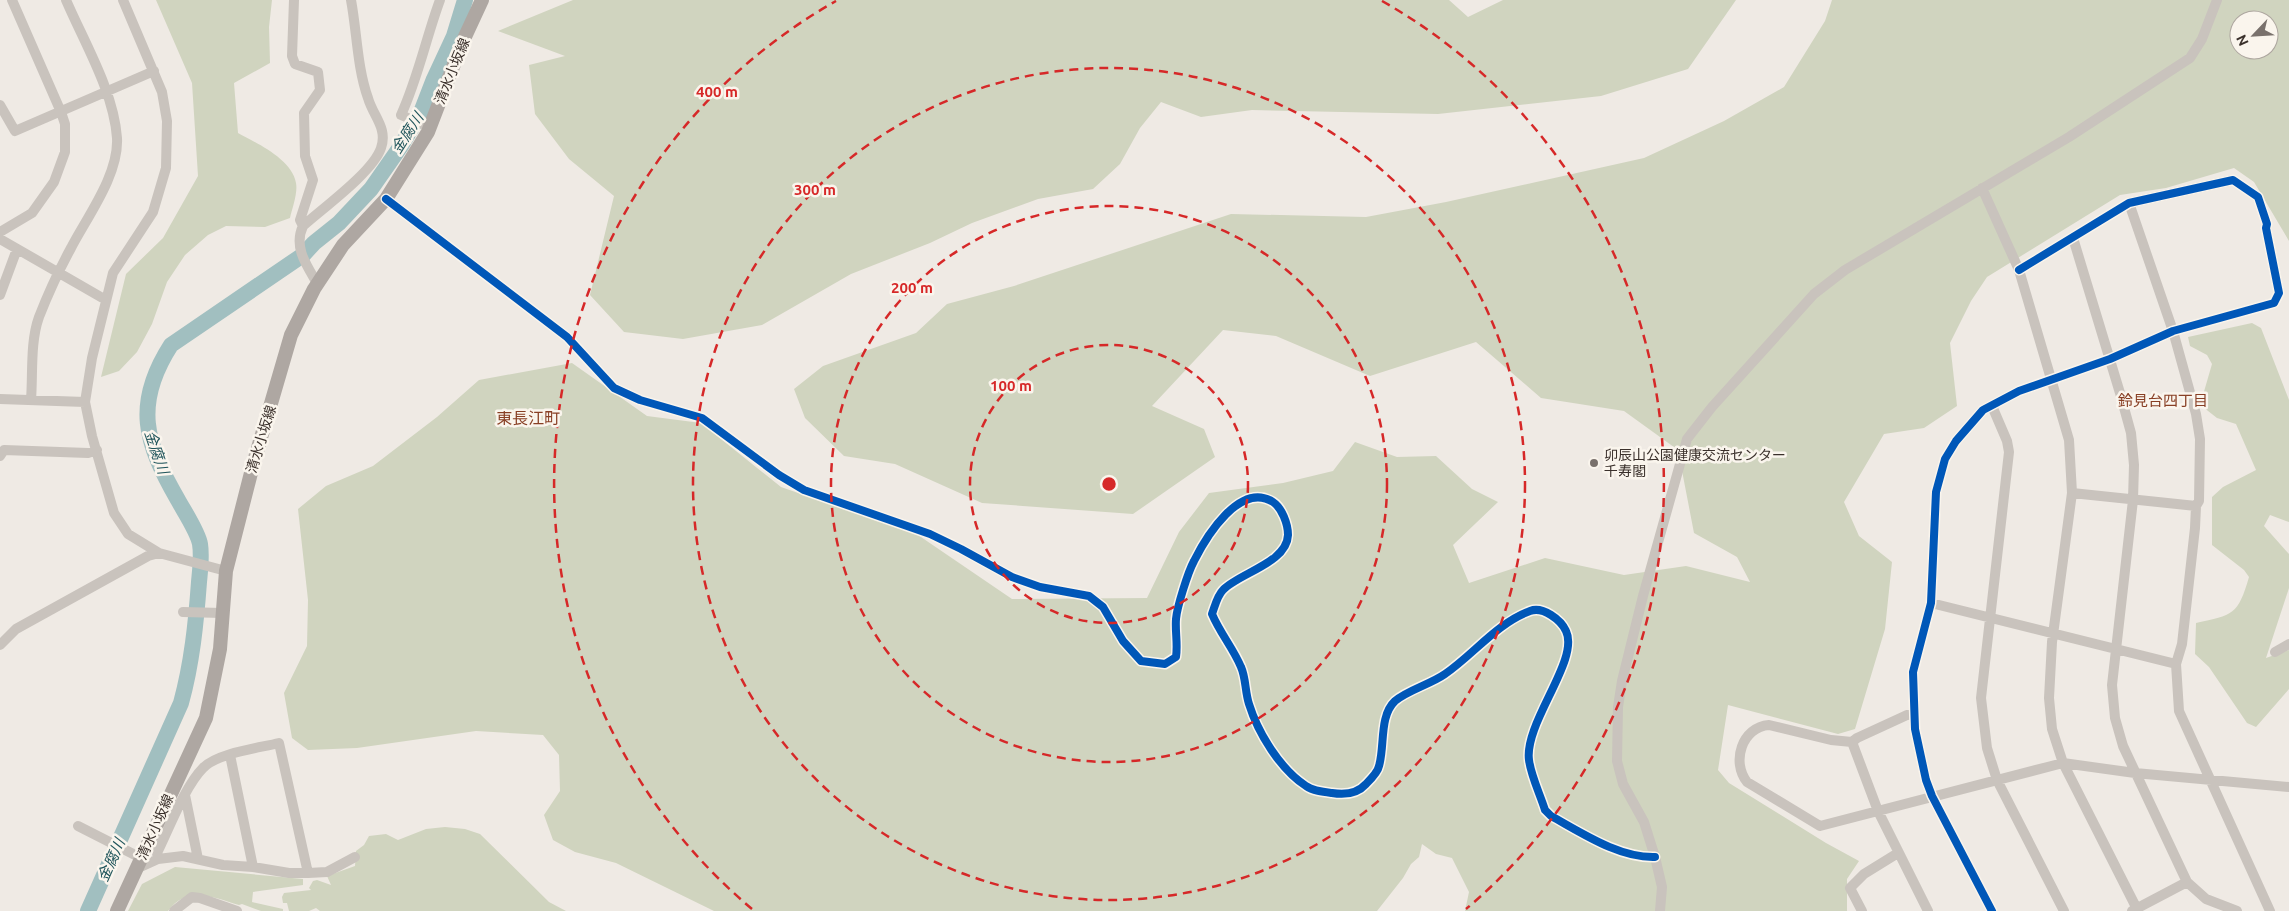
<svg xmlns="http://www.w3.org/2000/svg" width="2289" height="911" viewBox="0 0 2289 911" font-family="Ubuntu,'Noto Sans JP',sans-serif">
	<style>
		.green { fill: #d0d4bf; fill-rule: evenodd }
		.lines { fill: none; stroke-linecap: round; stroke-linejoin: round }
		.river { stroke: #a1bfc0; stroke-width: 16 }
		.minor { stroke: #c9c3bd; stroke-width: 10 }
		.major { stroke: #aea7a2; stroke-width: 14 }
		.cycleway-casing { stroke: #faf5ed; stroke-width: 11 }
		.cycleway { stroke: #0057b8; stroke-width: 8 }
		.ring { fill: none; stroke: #d62828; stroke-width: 2.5; stroke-dasharray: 9 6 }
		.poi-dot { fill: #79716c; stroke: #faf5ed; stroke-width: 2 }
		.labels { text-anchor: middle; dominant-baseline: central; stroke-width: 5; stroke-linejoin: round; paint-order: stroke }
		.street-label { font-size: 14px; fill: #3a302b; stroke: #faf5ed }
		.poi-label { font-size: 14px; fill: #3a302b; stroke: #faf5ed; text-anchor: start }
		.water-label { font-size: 15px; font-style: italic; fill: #20555b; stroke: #faf5ed }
		.neighbourhood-label { font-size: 15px; fill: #883f24; stroke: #faf5ed }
		.quarter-label { font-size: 16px; fill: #883f24; stroke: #faf5ed }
		.centre { fill: #d62828; stroke: #faf5ed; stroke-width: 2.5 }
		.ring-label { font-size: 15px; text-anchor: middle; font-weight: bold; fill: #d62828; stroke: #faf5ed; stroke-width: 5; stroke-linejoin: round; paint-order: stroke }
	</style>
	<rect width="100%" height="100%" fill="#efeae4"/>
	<path class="green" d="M 156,0 L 272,0 L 269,27 L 270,63 L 234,83 L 238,133 C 256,143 292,159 296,183 C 298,193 292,209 290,218 L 265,227 L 226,226 L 208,235 L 185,255 L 167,282 L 152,324 L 137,352 L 119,371 L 101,377 L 126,274 L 163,238 L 198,176 L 192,83 Z
		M 573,0 L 1449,0 L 1468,17 L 1503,0 L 1736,0 L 1688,69 L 1601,96 L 1438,114 L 1252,110 L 1201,117 L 1161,102 L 1140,128 L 1120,164 L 1093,189 L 1038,199 L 972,223 L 930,243 L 851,274 L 762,325 L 683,339 L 624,332 L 590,295 L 614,196 L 569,159 L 535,114 L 529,65 L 565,56 L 498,31 Z
		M 1832,0 L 2289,0 L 2289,241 L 2254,182 L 2234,168 L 2166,188 L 2120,195 L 1987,277 L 1971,301 L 1950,343 L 1957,406 L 1924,428 L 1884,434 L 1844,502 L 1859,536 L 1892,562 L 1885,629 L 1855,729 L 1838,734 L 1728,705 L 1718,770 L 1729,783 L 1826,843 L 1859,861 L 1847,879 L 1847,911 L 1465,911 L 1469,892 L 1452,858 L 1436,854 L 1422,844 L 1419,857 L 1411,864 L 1403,878 L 1377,911 L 714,911 L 616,863 L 575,852 L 553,840 L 544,815 L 560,791 L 559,755 L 543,735 L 476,731 L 357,748 L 308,750 L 292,738 L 284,693 L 307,646 L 308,600 L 298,509 L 326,486 L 373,466 L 437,417 L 479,380 L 572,363 L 647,416 L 701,423 L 781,487 L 918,535 L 1012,599 L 1147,598 L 1179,532 L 1209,493 L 1283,483 L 1333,471 L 1355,442 L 1397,457 L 1436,456 L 1472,489 L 1498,502 L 1453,545 L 1469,583 L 1545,558 L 1624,575 L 1686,566 L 1750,582 L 1737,557 L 1694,533 L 1678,450 L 1624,411 L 1541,398 L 1476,342 L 1370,376 L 1276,336 L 1223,330 L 1152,406 L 1204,429 L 1215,457 L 1133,514 L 982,503 L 895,464 L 844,456 L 805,418 L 794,389 L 823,366 L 916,333 L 947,304 L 1014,286 L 1231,214 L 1366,217 L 1446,202 L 1644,158 L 1724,121 L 1784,87 L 1825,21 ZM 2239,20 L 2269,20 L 2269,50 L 2239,50 Z
		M 2252,323 L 2261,328 L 2289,400 L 2289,522 L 2270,515 L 2264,526 L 2289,554 L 2289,588 L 2266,658 L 2289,650 L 2289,689 L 2256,727 L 2247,723 L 2209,667 L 2195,654 L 2196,623 C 2233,615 2238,615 2249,577 L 2244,570 L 2212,545 L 2212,497 L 2223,487 L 2256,470 L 2236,424 L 2217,418 L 2203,407 L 2203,395 L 2212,364 L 2207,355 L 2190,346 L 2188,337 Z
		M 445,827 L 465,829 L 480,834 L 549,902 L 566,911 L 320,911 L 316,908 L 309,911 L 289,911 L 287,903 L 283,903 L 282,897 L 284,893 L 311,890 L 309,888 L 313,881 L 317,880 L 331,885 L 327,876 L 355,866 L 356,851 L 364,845 L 369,836 L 386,834 L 398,840 L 426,829 Z
		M 175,867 L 303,879 L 303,885 L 253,892 L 252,902 L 283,909 L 283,911 L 261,911 L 242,904 L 239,905 C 213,897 187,885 168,911 L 128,911 L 142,884 Z"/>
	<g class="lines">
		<path class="river" d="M 88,911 L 181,703 C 192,663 196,623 199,582 C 200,571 202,556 200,544 C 198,532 184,511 178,500 C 145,443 133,404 171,345 L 303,255 L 314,243 L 339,223 L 371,189 L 401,146 L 422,110 L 434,79 L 454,36 L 465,0"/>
		<path class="minor" d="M 123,0 L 162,92 L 167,121 L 166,168 L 153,212 L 113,273 L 92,358 L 85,402 L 92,436 L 114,513 L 128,534 L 159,553 L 226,571
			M 294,0 L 292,56 L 295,64 L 318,72 L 320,90 L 304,113 L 305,156 L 313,180 L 300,220 L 303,226
			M 0,105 L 15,131 L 154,71
			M 428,132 L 427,126 L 401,115 C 418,78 426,38 440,0
			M 1982,188 L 2019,270 L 2069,440 L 2072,493 L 2052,642 L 2049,698 L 2052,729 L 2063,763 L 2138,911
			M 386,199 L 567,337 L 614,388 L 640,400 L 702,418 L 779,475 L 804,490 L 930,534 L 961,549 L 1012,577 L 1040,587 L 1089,596 L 1103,607 L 1123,641 L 1141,661 L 1165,664 L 1176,657 C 1178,644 1175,632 1176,619 C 1177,607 1188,572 1194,561 C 1206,537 1240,481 1273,502 C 1282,508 1288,524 1288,535 C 1287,563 1239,573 1223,590 C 1217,596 1215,606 1212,614 C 1220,633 1233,648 1241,667 C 1246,678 1245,692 1249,704 C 1258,733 1280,769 1306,786 C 1313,791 1323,792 1332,793 C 1344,795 1357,794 1366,784 C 1371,779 1378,772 1379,766 C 1385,746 1379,716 1395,701 C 1408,690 1431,684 1445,674 C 1473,655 1497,623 1530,611 C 1543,606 1561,620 1566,631 C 1580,660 1524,723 1529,760 C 1531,776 1540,794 1545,810 L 1551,816 C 1582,833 1619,858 1655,857
			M 2129,203 L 2173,331 L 2196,414 L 2200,439 L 2199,501 L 2196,506 L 2195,528 L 2182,644 L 2176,664 L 2179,711 L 2270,911
			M 0,232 L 32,213 L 54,182 L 65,152 L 65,124 L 61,112 L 12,0
			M 2073,238 L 2120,393 L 2131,433 L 2134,465 L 2133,500 L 2112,685 L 2115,718 L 2123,746 L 2187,882 L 2206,899 L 2237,911
			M 0,239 L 106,300
			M 317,283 C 307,266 293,247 303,226 C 323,208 373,172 381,148 C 388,128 373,116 368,98 C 357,67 357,32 351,0
			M 0,295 L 17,249
			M 0,399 L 85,402
			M 31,400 C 33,374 30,342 39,317 C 48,294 59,270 71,248 C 87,217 119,175 117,138 C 114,92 84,42 66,0
			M 1992,406 L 2007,441 L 2009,452 L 1981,698 L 1987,748 L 1997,780 L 2064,911
			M 0,456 L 4,450 L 88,453 L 97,450
			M 2072,493 L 2196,506
			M 1931,603 L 2176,664
			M 183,612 L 222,613
			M 0,645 L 16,629 L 148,556 L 159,553
			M 2275,652 L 2289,644
			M 1915,714 L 1907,715 L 1857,738 L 1852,742 L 1831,740 L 1769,725 C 1742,727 1731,762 1747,782 L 1820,826 L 2063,763 L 2135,773 L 2289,787
			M 1852,742 L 1878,811 L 1928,911
			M 230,755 L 253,867
			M 185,795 L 198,859
			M 78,826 L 141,858
			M 158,859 L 183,856 L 223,865 L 253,867 L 289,873 L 308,873 L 327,872 L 355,857
			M 136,869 L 158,859 L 157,853 C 169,829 185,786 203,768 C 217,753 259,748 279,743 L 308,873
			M 174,911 L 192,897 L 200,898 L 237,911
			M 1660,911 L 1662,887 L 1655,857 L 1644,822 L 1623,784 L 1617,761 L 1618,707 L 1622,681 L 1643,596 L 1687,439 L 1712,407 L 1814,294 L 1845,270 L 2069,137 L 2190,58 L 2202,39 L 2217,0
			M 1862,911 L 1850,888 L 1864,874 L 1898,853
			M 1992,911 L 1932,796 L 1926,780 L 1915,729 L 1913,672 L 1931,603 L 1936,492 L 1945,459 L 1956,441 L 1983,410 L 2019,391 L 2110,359 L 2173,331 L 2274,303 L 2279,293 L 2266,228 L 2267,224 L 2258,197 L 2233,180 L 2129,203 L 2019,270
			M 2132,911 L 2187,882"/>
		<path class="major" d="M 117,911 L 206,718 L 220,649 L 226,571 L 253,465 L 291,335 L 314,289 L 343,245 L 386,199 L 428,132 L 463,41 L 482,0"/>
		<defs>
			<path id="cycleway" d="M 386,199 L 567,337 L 614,388 L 640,400 L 702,418 L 779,475 L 804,490 L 930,534 L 961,549 L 1012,577 L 1040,587 L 1089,596 L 1103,607 L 1123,641 L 1141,661 L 1165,664 L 1176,657 C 1178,644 1175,632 1176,619 C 1177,607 1188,572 1194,561 C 1206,537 1240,481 1273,502 C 1282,508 1288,524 1288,535 C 1287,563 1239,573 1223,590 C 1217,596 1215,606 1212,614 C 1220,633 1233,648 1241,667 C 1246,678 1245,692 1249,704 C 1258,733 1280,769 1306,786 C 1313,791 1323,792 1332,793 C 1344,795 1357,794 1366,784 C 1371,779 1378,772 1379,766 C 1385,746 1379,716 1395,701 C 1408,690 1431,684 1445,674 C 1473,655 1497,623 1530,611 C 1543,606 1561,620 1566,631 C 1580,660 1524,723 1529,760 C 1531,776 1540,794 1545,810 L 1551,816 C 1582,833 1619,858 1655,857
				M 1992,911 L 1932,796 L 1926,780 L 1915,729 L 1913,672 L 1931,603 L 1936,492 L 1945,459 L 1956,441 L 1983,410 L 2019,391 L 2110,359 L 2173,331 L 2274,303 L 2279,293 L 2266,228 L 2267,224 L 2258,197 L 2233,180 L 2129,203 L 2019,270"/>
		</defs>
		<use href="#cycleway" class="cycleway-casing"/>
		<use href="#cycleway" class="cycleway"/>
	</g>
	<g class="ring">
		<circle cx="1109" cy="484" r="139"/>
		<circle cx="1109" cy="484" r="278"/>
		<circle cx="1109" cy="484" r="416"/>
		<path d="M752 909A555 555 0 0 1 836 1M1382 1A555 555 0 0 1 1466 909"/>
	</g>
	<circle class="poi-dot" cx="1594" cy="463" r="5"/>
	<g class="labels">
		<g class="street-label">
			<text transform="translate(452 71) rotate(-68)">清水小坂線</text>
			<text transform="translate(261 439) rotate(-73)">清水小坂線</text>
			<text transform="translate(155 827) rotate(-66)">清水小坂線</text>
		</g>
		<g class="poi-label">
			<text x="1604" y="455">卯辰山公園健康交流センター<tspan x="1604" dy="16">千寿閣</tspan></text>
		</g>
		<g class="water-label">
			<text transform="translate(407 133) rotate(-57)">金腐川</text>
			<text transform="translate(157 452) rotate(71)">金腐川</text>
			<text transform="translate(111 860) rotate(-66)">金腐川</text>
		</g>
		<g class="neighbourhood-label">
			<text x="2163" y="400">鈴見台四丁目</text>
		</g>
		<g class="quarter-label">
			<text x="528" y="418">東長江町</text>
		</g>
	</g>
	<circle cx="1109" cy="484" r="8" class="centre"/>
	<g class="ring-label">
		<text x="717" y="97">400 m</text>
		<text x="815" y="195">300 m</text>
		<text x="912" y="293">200 m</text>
		<text x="1011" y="391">100 m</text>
	</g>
	<g transform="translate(2254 35) rotate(245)"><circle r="24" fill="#faf5ed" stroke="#ada69f"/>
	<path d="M0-4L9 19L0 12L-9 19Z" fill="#79716c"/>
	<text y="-8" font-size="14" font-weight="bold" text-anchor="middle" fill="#3a302b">N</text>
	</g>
</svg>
